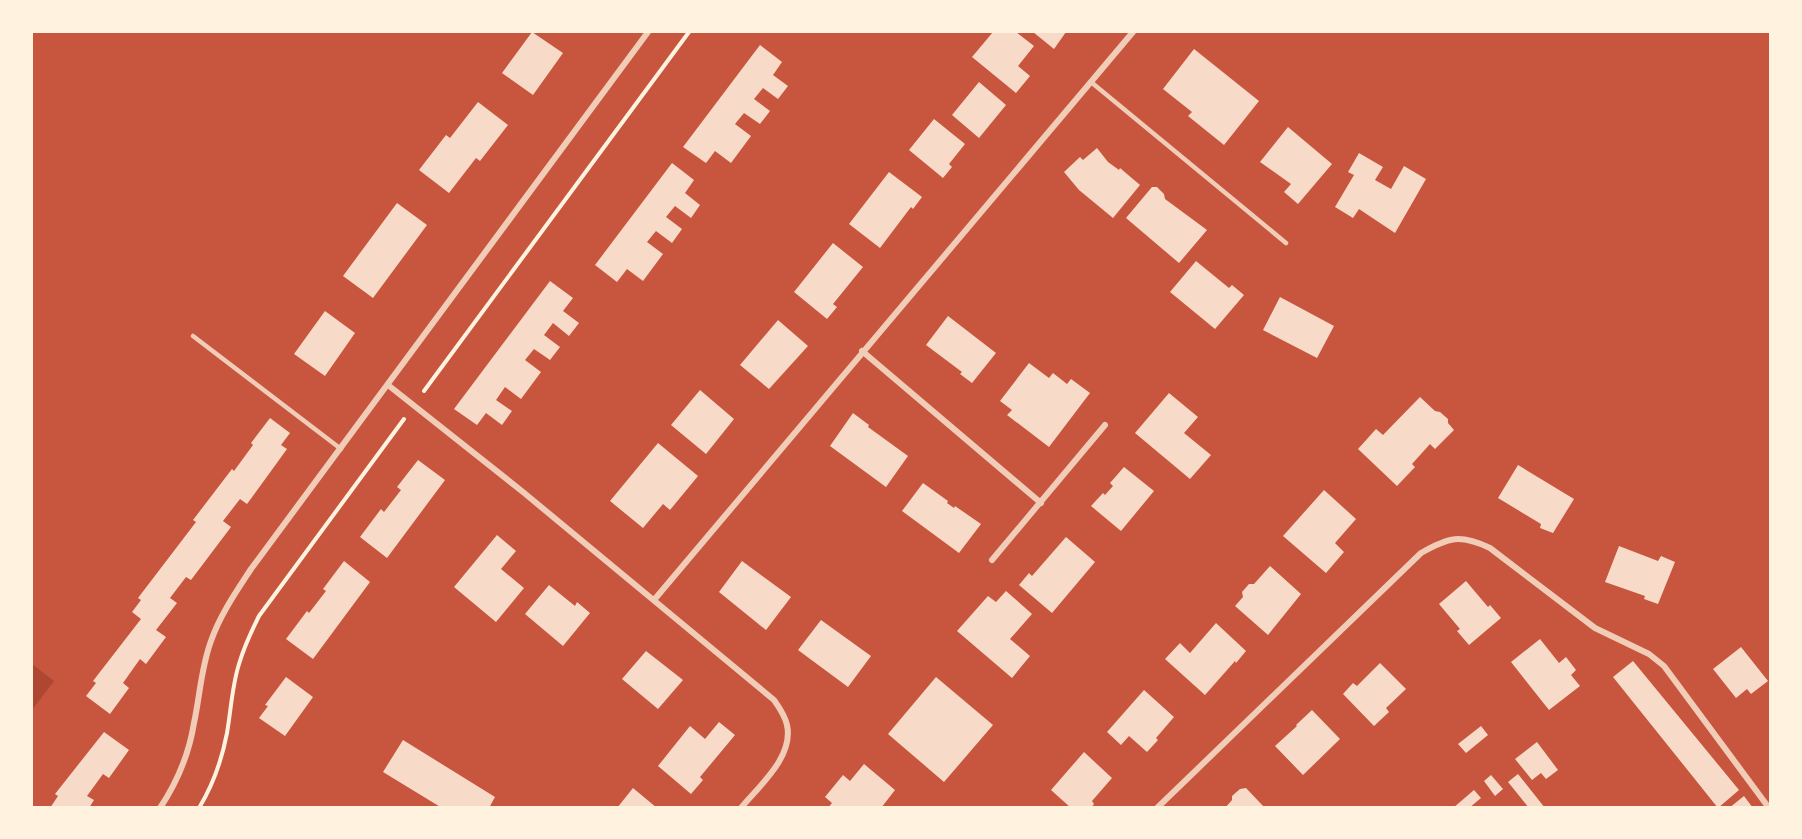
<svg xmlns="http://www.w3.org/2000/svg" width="1802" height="839" viewBox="0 0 1802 839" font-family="Lato,sans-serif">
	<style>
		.green { fill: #ae4732 }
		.building { fill: #f7dbc8 }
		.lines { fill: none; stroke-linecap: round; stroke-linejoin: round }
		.path { stroke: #fff3e0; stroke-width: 4 }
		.service { stroke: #f1ccb7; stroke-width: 4.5 }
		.minor { stroke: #f1ccb7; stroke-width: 6 }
	</style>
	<rect width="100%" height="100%" fill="#c8553d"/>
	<path class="green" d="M 32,664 L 54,681 L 32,710 Z"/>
	<path class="building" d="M 532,32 L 563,53 L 533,95 L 502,73 Z
		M 993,32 L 1016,32 L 1034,46 L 1018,66 L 1030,76 L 1016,93 L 972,57 Z
		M 1033,32 L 1066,32 L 1054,49 Z
		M 760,45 L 782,62 L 773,75 L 788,86 L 778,99 L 763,88 L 754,99 L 770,111 L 760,124 L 744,113 L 735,124 L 751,136 L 731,163 L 715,151 L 706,163 L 683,147 Z
		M 1194,49 L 1259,101 L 1224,145 L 1188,116 L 1192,112 L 1163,89 Z
		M 979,82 L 1006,105 L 979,138 L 952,115 Z
		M 478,102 L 508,125 L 480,161 L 476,158 L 449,193 L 419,170 L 446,135 L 450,138 Z
		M 934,119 L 965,144 L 949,164 L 952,167 L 943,178 L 909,150 Z
		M 1288,127 L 1332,164 L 1298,204 L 1284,192 L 1291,184 L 1260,162 Z
		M 1097,148 L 1108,162 L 1119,170 L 1120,168 L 1140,185 L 1113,218 L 1079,190 L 1064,172 L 1080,157 L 1083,160 Z
		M 1359,153 L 1383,167 L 1375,180 L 1391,189 L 1404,166 L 1426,179 L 1395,233 L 1359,209 L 1353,218 L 1335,207 L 1354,175 L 1348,172 Z
		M 672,163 L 694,180 L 685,193 L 700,205 L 691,218 L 675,206 L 666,217 L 682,229 L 672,243 L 656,231 L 647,242 L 663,254 L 643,281 L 627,269 L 617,282 L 595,265 Z
		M 889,172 L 922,197 L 913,209 L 911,207 L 880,248 L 849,224 Z
		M 1152,187 L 1157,187 L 1164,194 L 1165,199 L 1207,230 L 1179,263 L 1126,218 Z
		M 397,203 L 427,225 L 373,298 L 343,276 Z
		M 833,243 L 863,267 L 833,304 L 837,307 L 827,319 L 794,292 Z
		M 1196,261 L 1229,288 L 1232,285 L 1244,295 L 1215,329 L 1170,292 Z
		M 550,281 L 573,298 L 563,311 L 579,323 L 569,336 L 553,323 L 544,335 L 560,347 L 550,360 L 534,349 L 525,360 L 541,372 L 521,399 L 505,387 L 496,400 L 512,411 L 502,425 L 486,413 L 477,425 L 454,409 Z
		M 1280,297 L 1334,326 L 1317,358 L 1263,330 Z
		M 325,311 L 355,333 L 325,376 L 294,354 Z
		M 948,316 L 996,353 L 972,383 L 960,374 L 962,372 L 926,345 Z
		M 778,320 L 808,346 L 769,389 L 740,365 Z
		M 1029,363 L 1049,378 L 1053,373 L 1067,384 L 1071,379 L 1090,393 L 1049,447 L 1007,415 L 1012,410 L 1000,401 Z
		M 700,390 L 734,419 L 706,454 L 671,425 Z
		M 1169,393 L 1198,417 L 1184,433 L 1211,455 L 1190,479 L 1135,433 Z
		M 1420,397 L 1435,411 L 1440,412 L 1448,419 L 1448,423 L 1454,430 L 1435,449 L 1430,444 L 1412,464 L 1415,467 L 1397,486 L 1358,449 L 1376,429 L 1383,435 Z
		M 853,413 L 869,425 L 868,427 L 908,456 L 886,487 L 830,446 Z
		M 270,418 L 290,433 L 281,445 L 287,449 L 247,504 L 240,499 L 223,521 L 231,527 L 191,580 L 186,577 L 170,598 L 177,603 L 156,630 L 166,637 L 146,664 L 140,659 L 123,683 L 129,688 L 110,714 L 86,696 L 96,683 L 93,681 L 141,619 L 132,612 L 141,600 L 138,598 L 196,522 L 193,520 L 232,469 L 234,471 L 253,445 L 251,443 Z
		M 658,443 L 698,476 L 670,510 L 663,504 L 643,528 L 610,501 Z
		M 418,460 L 445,480 L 387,558 L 360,537 L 381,509 L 384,512 L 401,490 L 397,487 Z
		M 1518,465 L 1574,499 L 1553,533 L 1540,528 L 1541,524 L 1498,498 Z
		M 1124,467 L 1154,491 L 1121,531 L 1091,506 L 1103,493 L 1105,495 L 1113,486 L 1110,483 Z
		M 923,483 L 948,501 L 947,503 L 954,508 L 955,506 L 981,524 L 959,553 L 902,511 Z
		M 1324,490 L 1356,519 L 1335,543 L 1344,552 L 1326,573 L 1283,536 Z
		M 497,535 L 516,551 L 501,569 L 524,588 L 496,622 L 454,587 Z
		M 1066,537 L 1095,562 L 1052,613 L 1019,585 L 1029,573 L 1032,576 Z
		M 1619,546 L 1658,561 L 1661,556 L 1675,562 L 1658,604 L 1644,599 L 1645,596 L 1605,582 Z
		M 344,561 L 370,582 L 313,659 L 286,639 L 307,611 L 309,613 L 326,591 L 323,589 Z
		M 742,561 L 791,597 L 766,630 L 719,592 Z
		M 1270,566 L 1301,594 L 1268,635 L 1235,606 L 1243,597 L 1242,592 L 1249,584 L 1254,584 Z
		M 1466,581 L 1488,607 L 1490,605 L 1501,618 L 1469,645 L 1457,631 L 1460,629 L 1439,604 Z
		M 549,585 L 575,606 L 577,602 L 590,613 L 563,646 L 525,614 Z
		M 1006,591 L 1032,614 L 1010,639 L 1030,656 L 1012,678 L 957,631 L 988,596 L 996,602 Z
		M 821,620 L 871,656 L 848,687 L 798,650 Z
		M 1216,623 L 1246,651 L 1236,663 L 1235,661 L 1205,695 L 1165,659 L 1180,643 L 1190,653 Z
		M 1540,639 L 1559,663 L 1566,657 L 1576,670 L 1571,675 L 1580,686 L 1549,710 L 1511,662 Z
		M 1741,647 L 1768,681 L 1751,694 L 1747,689 L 1736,698 L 1713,669 Z
		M 646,651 L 683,680 L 658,709 L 622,679 Z
		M 1633,661 L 1739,790 L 1718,808 L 1613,677 Z
		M 1380,663 L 1406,689 L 1386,708 L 1389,712 L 1374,726 L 1343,694 L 1353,683 L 1357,686 Z
		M 286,677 L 313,697 L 285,736 L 259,718 L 268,706 L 265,705 Z
		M 936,677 L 993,725 L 944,782 L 888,734 Z
		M 1144,690 L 1174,717 L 1156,738 L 1158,740 L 1147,752 L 1129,736 L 1121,745 L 1107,732 Z
		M 1312,710 L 1340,739 L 1303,775 L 1275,746 L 1297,726 L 1296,725 Z
		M 719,722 L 735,735 L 700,777 L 703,780 L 691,794 L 658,766 L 690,726 L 705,739 Z
		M 1481,726 L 1488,735 L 1466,753 L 1458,744 Z
		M 104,732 L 129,750 L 109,778 L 103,774 L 87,796 L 94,800 L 89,808 L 50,808 L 58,796 L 55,794 Z
		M 403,740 L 495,797 L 489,808 L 442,808 L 383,772 Z
		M 1537,742 L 1558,770 L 1546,779 L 1541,773 L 1532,780 L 1515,759 Z
		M 1084,752 L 1112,778 L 1092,801 L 1094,804 L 1091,808 L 1071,808 L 1051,790 Z
		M 864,764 L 895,790 L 881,808 L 828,808 L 832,803 L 825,797 L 843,775 L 850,781 Z
		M 1518,774 L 1545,808 L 1529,808 L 1508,782 Z
		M 1491,775 L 1503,789 L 1495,796 L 1484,781 Z
		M 633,788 L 657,808 L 617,808 Z
		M 1246,788 L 1265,808 L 1225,808 L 1232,800 L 1232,796 L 1240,789 Z
		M 1474,790 L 1481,798 L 1469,808 L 1453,808 Z
		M 1744,796 L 1753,808 L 1729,808 Z"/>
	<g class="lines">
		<path class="path" d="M 424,391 L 689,32
			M 199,808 C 213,785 222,759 227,733 C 231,710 232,686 239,664 C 244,647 251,632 259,616 L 404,419"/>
		<path class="service" d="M 1091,82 L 1286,243
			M 193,336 L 341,449"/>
		<path class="minor" d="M 862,351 L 1041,503
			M 388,385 L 523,492 L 774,700 C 779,707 785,716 787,725 C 794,757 759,786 741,808
			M 992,560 L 1105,425
			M 654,600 L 1133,32
			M 160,808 C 178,781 189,754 194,723 C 200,695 201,668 211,641 C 220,615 236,592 251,569 L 648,32
			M 1157,808 L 1421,553 C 1449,537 1460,534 1490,548 L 1595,628 L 1649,654 L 1664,666 L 1769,808"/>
	</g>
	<rect width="1802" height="839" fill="none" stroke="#fff3e0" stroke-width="66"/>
</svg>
